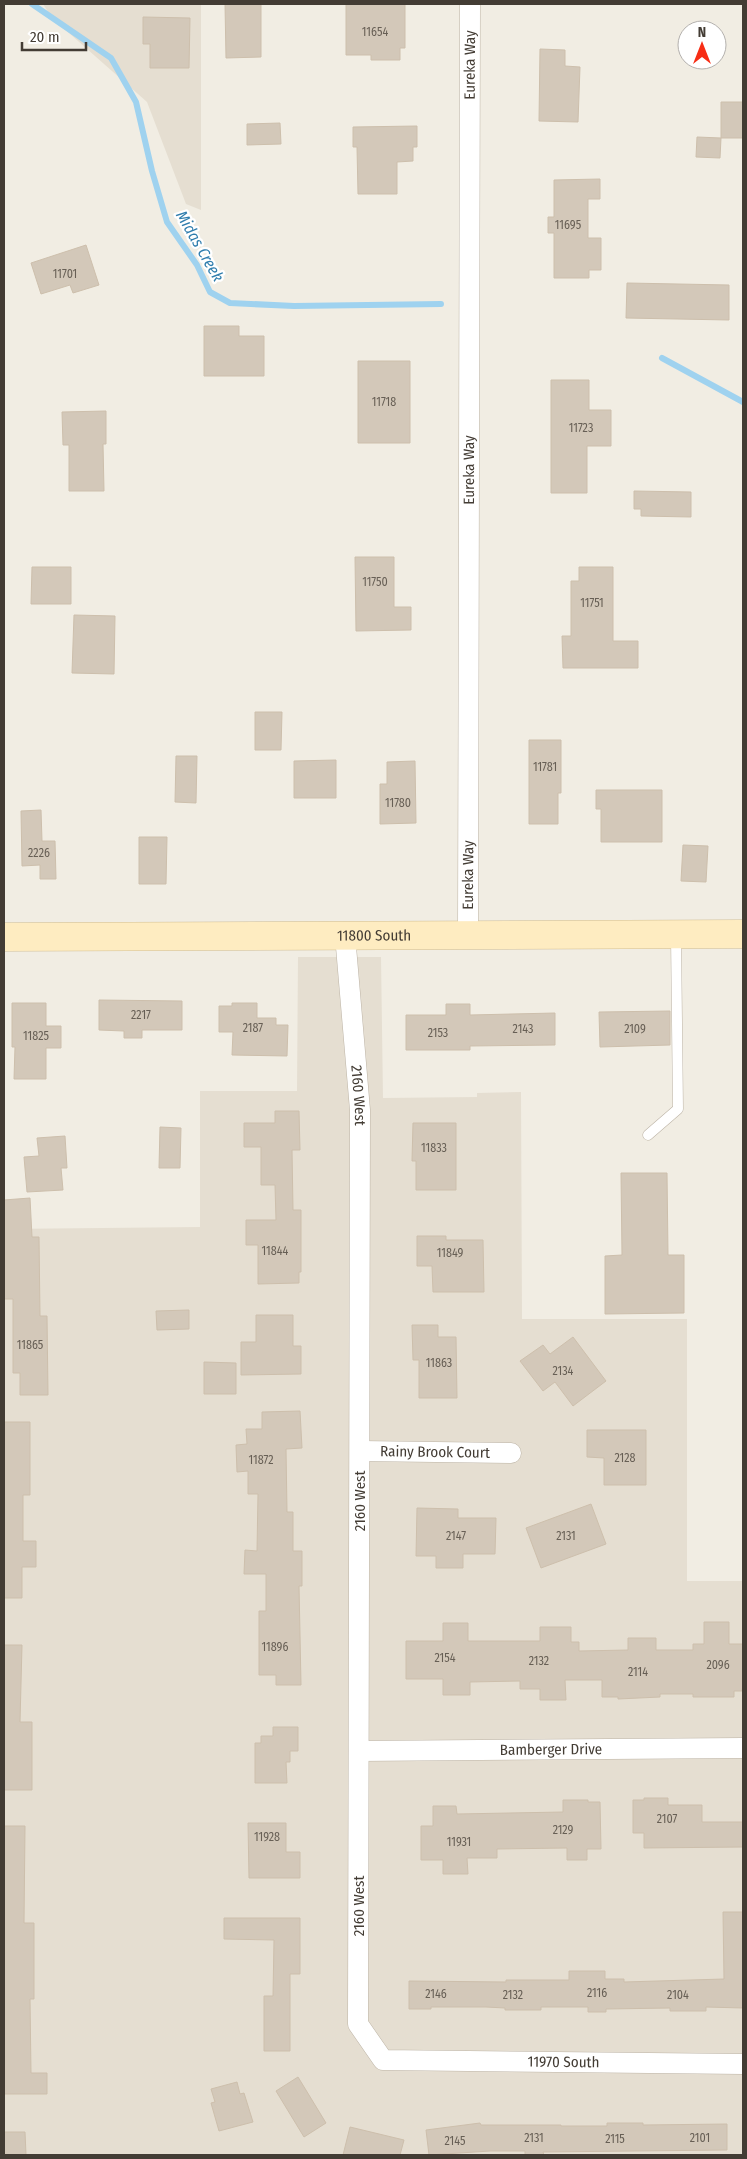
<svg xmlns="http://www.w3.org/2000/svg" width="747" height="2159" viewBox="0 0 747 2159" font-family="'Fira Sans Condensed',sans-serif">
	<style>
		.residential { fill: #e5ded1 }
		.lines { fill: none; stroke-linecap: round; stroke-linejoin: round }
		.stream { stroke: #9fd2ef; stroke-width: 6 }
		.building { fill: #d3c8b9; stroke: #cdbfac }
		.service-casing { stroke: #bdb4a6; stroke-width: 11 }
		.minor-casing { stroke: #bdb4a6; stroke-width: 21 }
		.secondary-casing { stroke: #d1be93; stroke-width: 29 }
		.service { stroke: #fff; stroke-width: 10 }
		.minor { stroke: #fff; stroke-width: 20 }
		.secondary { stroke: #feecc1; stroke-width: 28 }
		.labels { text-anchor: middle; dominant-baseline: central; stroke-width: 4.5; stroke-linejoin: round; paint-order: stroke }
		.number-label { font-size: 12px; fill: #675f55 }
		.street-label { font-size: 15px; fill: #433c34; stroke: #fff }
		.water-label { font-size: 16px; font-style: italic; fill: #2f7dad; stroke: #fff }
	</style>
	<rect width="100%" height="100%" fill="#f1ede3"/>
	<path class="residential" d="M 43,4 L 201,4 L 201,210 L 186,204 L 147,102 L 52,18 Z
		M 298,957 L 381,957 L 383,1098 L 477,1097 L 477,1093 L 521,1092 L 522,1319 L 687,1319 L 687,1581 L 743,1581 L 743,2155 L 4,2155 L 4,1229 L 200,1227 L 200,1091 L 297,1091 Z"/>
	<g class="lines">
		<path class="stream" d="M 32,4 L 111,58 L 136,102 L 152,171 L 167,222 L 197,265 L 210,292 L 230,303 L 294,306 L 441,304
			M 662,358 L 743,402"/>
	</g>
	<path class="building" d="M 225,4 L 261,4 L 261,57 L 226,58 Z
		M 346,4 L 405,4 L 405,48 L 400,48 L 400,60 L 371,60 L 371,55 L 346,55 Z
		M 143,17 L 190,18 L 189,68 L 150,68 L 150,44 L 143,44 Z
		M 540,49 L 565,50 L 565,66 L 580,67 L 578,122 L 539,121 Z
		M 721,102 L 743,102 L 743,138 L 721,138 Z
		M 280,123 L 281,144 L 247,145 L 247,124 Z
		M 417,126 L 417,147 L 413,147 L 413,161 L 397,162 L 397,194 L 358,194 L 357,147 L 353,147 L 353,127 Z
		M 697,137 L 721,138 L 720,158 L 696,157 Z
		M 600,179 L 600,199 L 588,199 L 588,238 L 601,238 L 601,270 L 589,270 L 589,278 L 554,278 L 554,233 L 548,233 L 548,217 L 554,217 L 554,180 Z
		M 86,245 L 99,285 L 73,293 L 70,285 L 41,294 L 31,263 Z
		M 627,283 L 729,285 L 729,320 L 626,318 Z
		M 204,326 L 239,326 L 239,336 L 264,336 L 264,376 L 204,376 Z
		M 358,361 L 410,361 L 410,443 L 358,443 Z
		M 551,380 L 589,380 L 589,410 L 611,410 L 611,446 L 587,446 L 587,493 L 551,493 Z
		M 106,411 L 106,444 L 103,444 L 104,491 L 69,491 L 69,445 L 63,445 L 62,412 Z
		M 634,491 L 691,492 L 691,517 L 641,516 L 641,509 L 634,509 Z
		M 355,557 L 394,557 L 394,607 L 411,607 L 411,630 L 356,631 Z
		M 32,567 L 71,567 L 71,604 L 31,604 Z
		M 579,567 L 613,567 L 613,641 L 638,641 L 638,668 L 563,668 L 562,636 L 571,636 L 571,581 L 579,581 Z
		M 74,615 L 115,616 L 114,674 L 72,673 Z
		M 255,712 L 282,712 L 281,750 L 255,750 Z
		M 529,740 L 561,740 L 561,793 L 558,793 L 558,824 L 529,824 Z
		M 176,756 L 197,756 L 196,803 L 175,802 Z
		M 336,760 L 336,798 L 294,798 L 294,761 Z
		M 415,761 L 416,823 L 380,824 L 380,784 L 387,784 L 387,762 Z
		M 596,790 L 662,790 L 662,842 L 601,842 L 601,809 L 596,809 Z
		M 41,810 L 42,841 L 55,841 L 56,879 L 40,879 L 40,865 L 22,866 L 21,811 Z
		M 139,837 L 167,837 L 166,884 L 139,884 Z
		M 683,845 L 708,846 L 706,882 L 681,881 Z
		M 99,1000 L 182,1001 L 182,1030 L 142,1030 L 142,1038 L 124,1038 L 124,1031 L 99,1030 Z
		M 12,1003 L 46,1003 L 46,1026 L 61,1026 L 61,1048 L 46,1048 L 46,1079 L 14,1079 L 15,1047 L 12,1047 Z
		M 232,1003 L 257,1003 L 257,1018 L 276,1018 L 276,1025 L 288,1025 L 287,1056 L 232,1055 L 233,1032 L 219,1032 L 219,1006 L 232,1006 Z
		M 446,1004 L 470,1004 L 470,1015 L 555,1013 L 555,1045 L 470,1046 L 470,1050 L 406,1050 L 406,1015 L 446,1015 Z
		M 670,1011 L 670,1045 L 600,1047 L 599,1012 Z
		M 275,1111 L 299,1111 L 300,1150 L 292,1150 L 293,1210 L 301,1210 L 301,1272 L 299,1272 L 299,1283 L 258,1284 L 258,1245 L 246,1245 L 246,1220 L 276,1220 L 275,1185 L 261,1185 L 261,1147 L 244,1147 L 244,1123 L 275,1123 Z
		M 413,1123 L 456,1123 L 456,1190 L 416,1190 L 416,1161 L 412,1161 Z
		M 160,1127 L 181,1128 L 180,1168 L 159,1168 Z
		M 65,1136 L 67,1168 L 61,1168 L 63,1190 L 27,1192 L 24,1157 L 39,1156 L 37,1138 Z
		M 621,1173 L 667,1173 L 668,1255 L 684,1255 L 684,1313 L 605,1314 L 605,1256 L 622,1255 Z
		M 30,1198 L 32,1237 L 39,1237 L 40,1316 L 47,1316 L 48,1395 L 20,1395 L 20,1373 L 13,1373 L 13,1299 L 4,1299 L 4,1200 Z
		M 417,1236 L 446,1236 L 446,1240 L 483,1240 L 484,1292 L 433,1292 L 432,1266 L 417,1266 Z
		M 189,1310 L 189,1329 L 157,1330 L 156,1311 Z
		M 256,1315 L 293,1315 L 293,1346 L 301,1346 L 301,1374 L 241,1375 L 241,1342 L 256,1342 Z
		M 412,1325 L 438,1325 L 438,1337 L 456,1337 L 457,1398 L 419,1398 L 419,1360 L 413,1360 Z
		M 573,1337 L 606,1381 L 573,1406 L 555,1382 L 543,1391 L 520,1361 L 543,1345 L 550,1354 Z
		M 204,1362 L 236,1363 L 236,1394 L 204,1394 Z
		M 300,1411 L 302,1448 L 286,1449 L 287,1512 L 293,1512 L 293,1551 L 302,1551 L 302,1586 L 299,1586 L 301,1685 L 276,1685 L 276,1675 L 259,1675 L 259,1611 L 266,1611 L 266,1574 L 244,1574 L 245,1550 L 257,1551 L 258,1494 L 248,1494 L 248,1471 L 237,1472 L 236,1445 L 247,1444 L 246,1429 L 262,1429 L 262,1412 Z
		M 4,1422 L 30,1422 L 30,1495 L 23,1495 L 23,1541 L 36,1541 L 36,1567 L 22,1567 L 22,1598 L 4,1598 Z
		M 587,1430 L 646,1430 L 646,1485 L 604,1485 L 604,1458 L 587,1457 Z
		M 591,1504 L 606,1544 L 541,1568 L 526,1528 Z
		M 417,1508 L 458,1509 L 458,1518 L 496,1518 L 495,1554 L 463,1554 L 463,1568 L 436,1568 L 436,1556 L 416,1556 Z
		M 704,1622 L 729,1622 L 729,1644 L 743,1644 L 743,1685 L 742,1691 L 734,1691 L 734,1697 L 693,1697 L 693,1694 L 660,1694 L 660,1697 L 618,1699 L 618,1697 L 602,1697 L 602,1680 L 565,1680 L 566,1700 L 540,1700 L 540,1689 L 520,1689 L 520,1681 L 470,1682 L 470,1695 L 443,1695 L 443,1679 L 406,1679 L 406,1641 L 443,1641 L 443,1623 L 468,1623 L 468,1641 L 540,1641 L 540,1627 L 571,1627 L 571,1642 L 579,1642 L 579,1651 L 628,1650 L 628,1638 L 656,1638 L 656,1650 L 693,1650 L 693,1644 L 704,1644 Z
		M 4,1645 L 22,1645 L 20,1722 L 32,1722 L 32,1790 L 4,1790 Z
		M 273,1727 L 298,1727 L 298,1751 L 290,1751 L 290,1762 L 286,1762 L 287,1783 L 255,1783 L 255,1743 L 261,1743 L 261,1736 L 273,1736 Z
		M 644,1798 L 668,1798 L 668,1805 L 702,1805 L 702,1822 L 743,1822 L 743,1847 L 644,1848 L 644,1833 L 633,1833 L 633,1800 L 644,1800 Z
		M 563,1800 L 588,1800 L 588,1802 L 600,1802 L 601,1849 L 587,1849 L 587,1860 L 567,1860 L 567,1848 L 497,1849 L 497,1858 L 467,1858 L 468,1874 L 443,1874 L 443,1860 L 421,1860 L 421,1826 L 433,1826 L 433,1806 L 456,1806 L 457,1814 L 563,1812 Z
		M 248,1823 L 286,1823 L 286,1852 L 300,1852 L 300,1878 L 249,1878 Z
		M 4,1826 L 25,1826 L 24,1923 L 34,1923 L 34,1999 L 30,1999 L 31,2073 L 47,2073 L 47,2094 L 4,2094 Z
		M 723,1912 L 743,1912 L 743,2008 L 706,2007 L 706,2011 L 670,2011 L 670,2008 L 606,2009 L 606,2012 L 588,2012 L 588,2007 L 541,2007 L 541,2010 L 505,2010 L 505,2008 L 486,2007 L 431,2007 L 431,2009 L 409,2009 L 409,1981 L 506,1982 L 506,1980 L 569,1980 L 569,1971 L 605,1971 L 605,1979 L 624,1979 L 624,1982 L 724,1979 Z
		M 224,1918 L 300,1918 L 300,1974 L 290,1974 L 290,2051 L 264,2051 L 264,1996 L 273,1996 L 274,1940 L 224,1939 Z
		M 298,2077 L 326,2123 L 304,2137 L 276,2091 Z
		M 237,2082 L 240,2094 L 244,2093 L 253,2122 L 219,2131 L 211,2103 L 215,2102 L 211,2089 Z
		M 480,2123 L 481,2125 L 561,2125 L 561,2126 L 607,2126 L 607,2123 L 643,2123 L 643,2125 L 727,2124 L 727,2150 L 543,2152 L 544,2155 L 525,2155 L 525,2151 L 490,2151 L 429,2155 L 426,2130 Z
		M 350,2127 L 404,2140 L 400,2155 L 343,2155 Z
		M 4,2132 L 25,2132 L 26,2155 L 4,2155 Z"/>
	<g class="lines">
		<defs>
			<path id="service" d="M 648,1135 L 678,1109 L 676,936"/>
			<g id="minor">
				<path id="s1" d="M 345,935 L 360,1110 L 358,2024 L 383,2060 L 743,2064"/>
				<path id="s2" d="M 468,935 L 470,4"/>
				<path id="s3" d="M 360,1451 L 511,1453"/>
				<path id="s4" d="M 359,1751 L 743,1748"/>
			</g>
			<g id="secondary">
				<path id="s5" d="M 4,937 L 743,934"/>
			</g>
		</defs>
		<use href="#service" class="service-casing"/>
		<use href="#minor" class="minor-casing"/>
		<use href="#secondary" class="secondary-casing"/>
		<use href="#service" class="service"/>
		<use href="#minor" class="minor"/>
		<use href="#secondary" class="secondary"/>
	</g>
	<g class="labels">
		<g class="number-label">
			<text x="375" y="32">11654</text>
			<text x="568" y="225">11695</text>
			<text x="65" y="274">11701</text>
			<text x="384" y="402">11718</text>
			<text x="581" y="428">11723</text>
			<text x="375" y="582">11750</text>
			<text x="592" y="603">11751</text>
			<text x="545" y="767">11781</text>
			<text x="398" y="803">11780</text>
			<text x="39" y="853">2226</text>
			<text x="141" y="1015">2217</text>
			<text x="253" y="1028">2187</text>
			<text x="523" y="1029">2143</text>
			<text x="635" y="1029">2109</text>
			<text x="438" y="1033">2153</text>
			<text x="36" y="1036">11825</text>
			<text x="434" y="1148">11833</text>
			<text x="275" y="1251">11844</text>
			<text x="450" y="1253">11849</text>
			<text x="30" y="1345">11865</text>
			<text x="439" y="1363">11863</text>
			<text x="563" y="1371">2134</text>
			<text x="625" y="1458">2128</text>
			<text x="261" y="1460">11872</text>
			<text x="456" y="1536">2147</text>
			<text x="566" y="1536">2131</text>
			<text x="275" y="1647">11896</text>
			<text x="445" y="1658">2154</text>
			<text x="539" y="1661">2132</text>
			<text x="718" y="1665">2096</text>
			<text x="638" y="1672">2114</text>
			<text x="667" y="1819">2107</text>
			<text x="563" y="1830">2129</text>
			<text x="267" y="1837">11928</text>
			<text x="459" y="1842">11931</text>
			<text x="597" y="1993">2116</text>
			<text x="436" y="1994">2146</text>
			<text x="513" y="1995">2132</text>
			<text x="678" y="1995">2104</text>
			<text x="534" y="2138">2131</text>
			<text x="700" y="2138">2101</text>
			<text x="615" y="2139">2115</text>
			<text x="455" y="2141">2145</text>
		</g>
		<g class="street-label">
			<text stroke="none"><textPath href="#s2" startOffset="870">Eureka Way</textPath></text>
			<text stroke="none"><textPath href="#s2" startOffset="465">Eureka Way</textPath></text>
			<text stroke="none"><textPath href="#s2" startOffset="60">Eureka Way</textPath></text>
			<text stroke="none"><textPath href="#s5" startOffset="370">11800 South</textPath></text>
			<text stroke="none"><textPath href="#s1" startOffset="161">2160 West</textPath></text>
			<text stroke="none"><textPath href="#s3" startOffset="75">Rainy Brook Court</textPath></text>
			<text transform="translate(360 1501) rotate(-90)">2160 West</text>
			<text stroke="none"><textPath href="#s4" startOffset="192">Bamberger Drive</textPath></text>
			<text transform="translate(359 1906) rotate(-90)">2160 West</text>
			<text stroke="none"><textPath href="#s1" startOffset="1314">11970 South</textPath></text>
		</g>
		<g class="water-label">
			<text transform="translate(200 246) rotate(60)">Midas Creek</text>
		</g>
	</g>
	<rect width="747" height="2159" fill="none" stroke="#433c34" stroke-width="10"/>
	<g transform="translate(702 45)"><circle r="24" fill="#ffffff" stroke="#b4b1ae"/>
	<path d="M0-4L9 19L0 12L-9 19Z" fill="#f72d15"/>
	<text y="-8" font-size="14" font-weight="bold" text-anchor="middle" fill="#433c34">N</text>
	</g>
	<path d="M22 42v8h64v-8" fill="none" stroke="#433c34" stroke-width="2.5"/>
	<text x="30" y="42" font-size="15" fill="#433c34" stroke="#ffffff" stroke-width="4" paint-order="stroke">20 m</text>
</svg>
